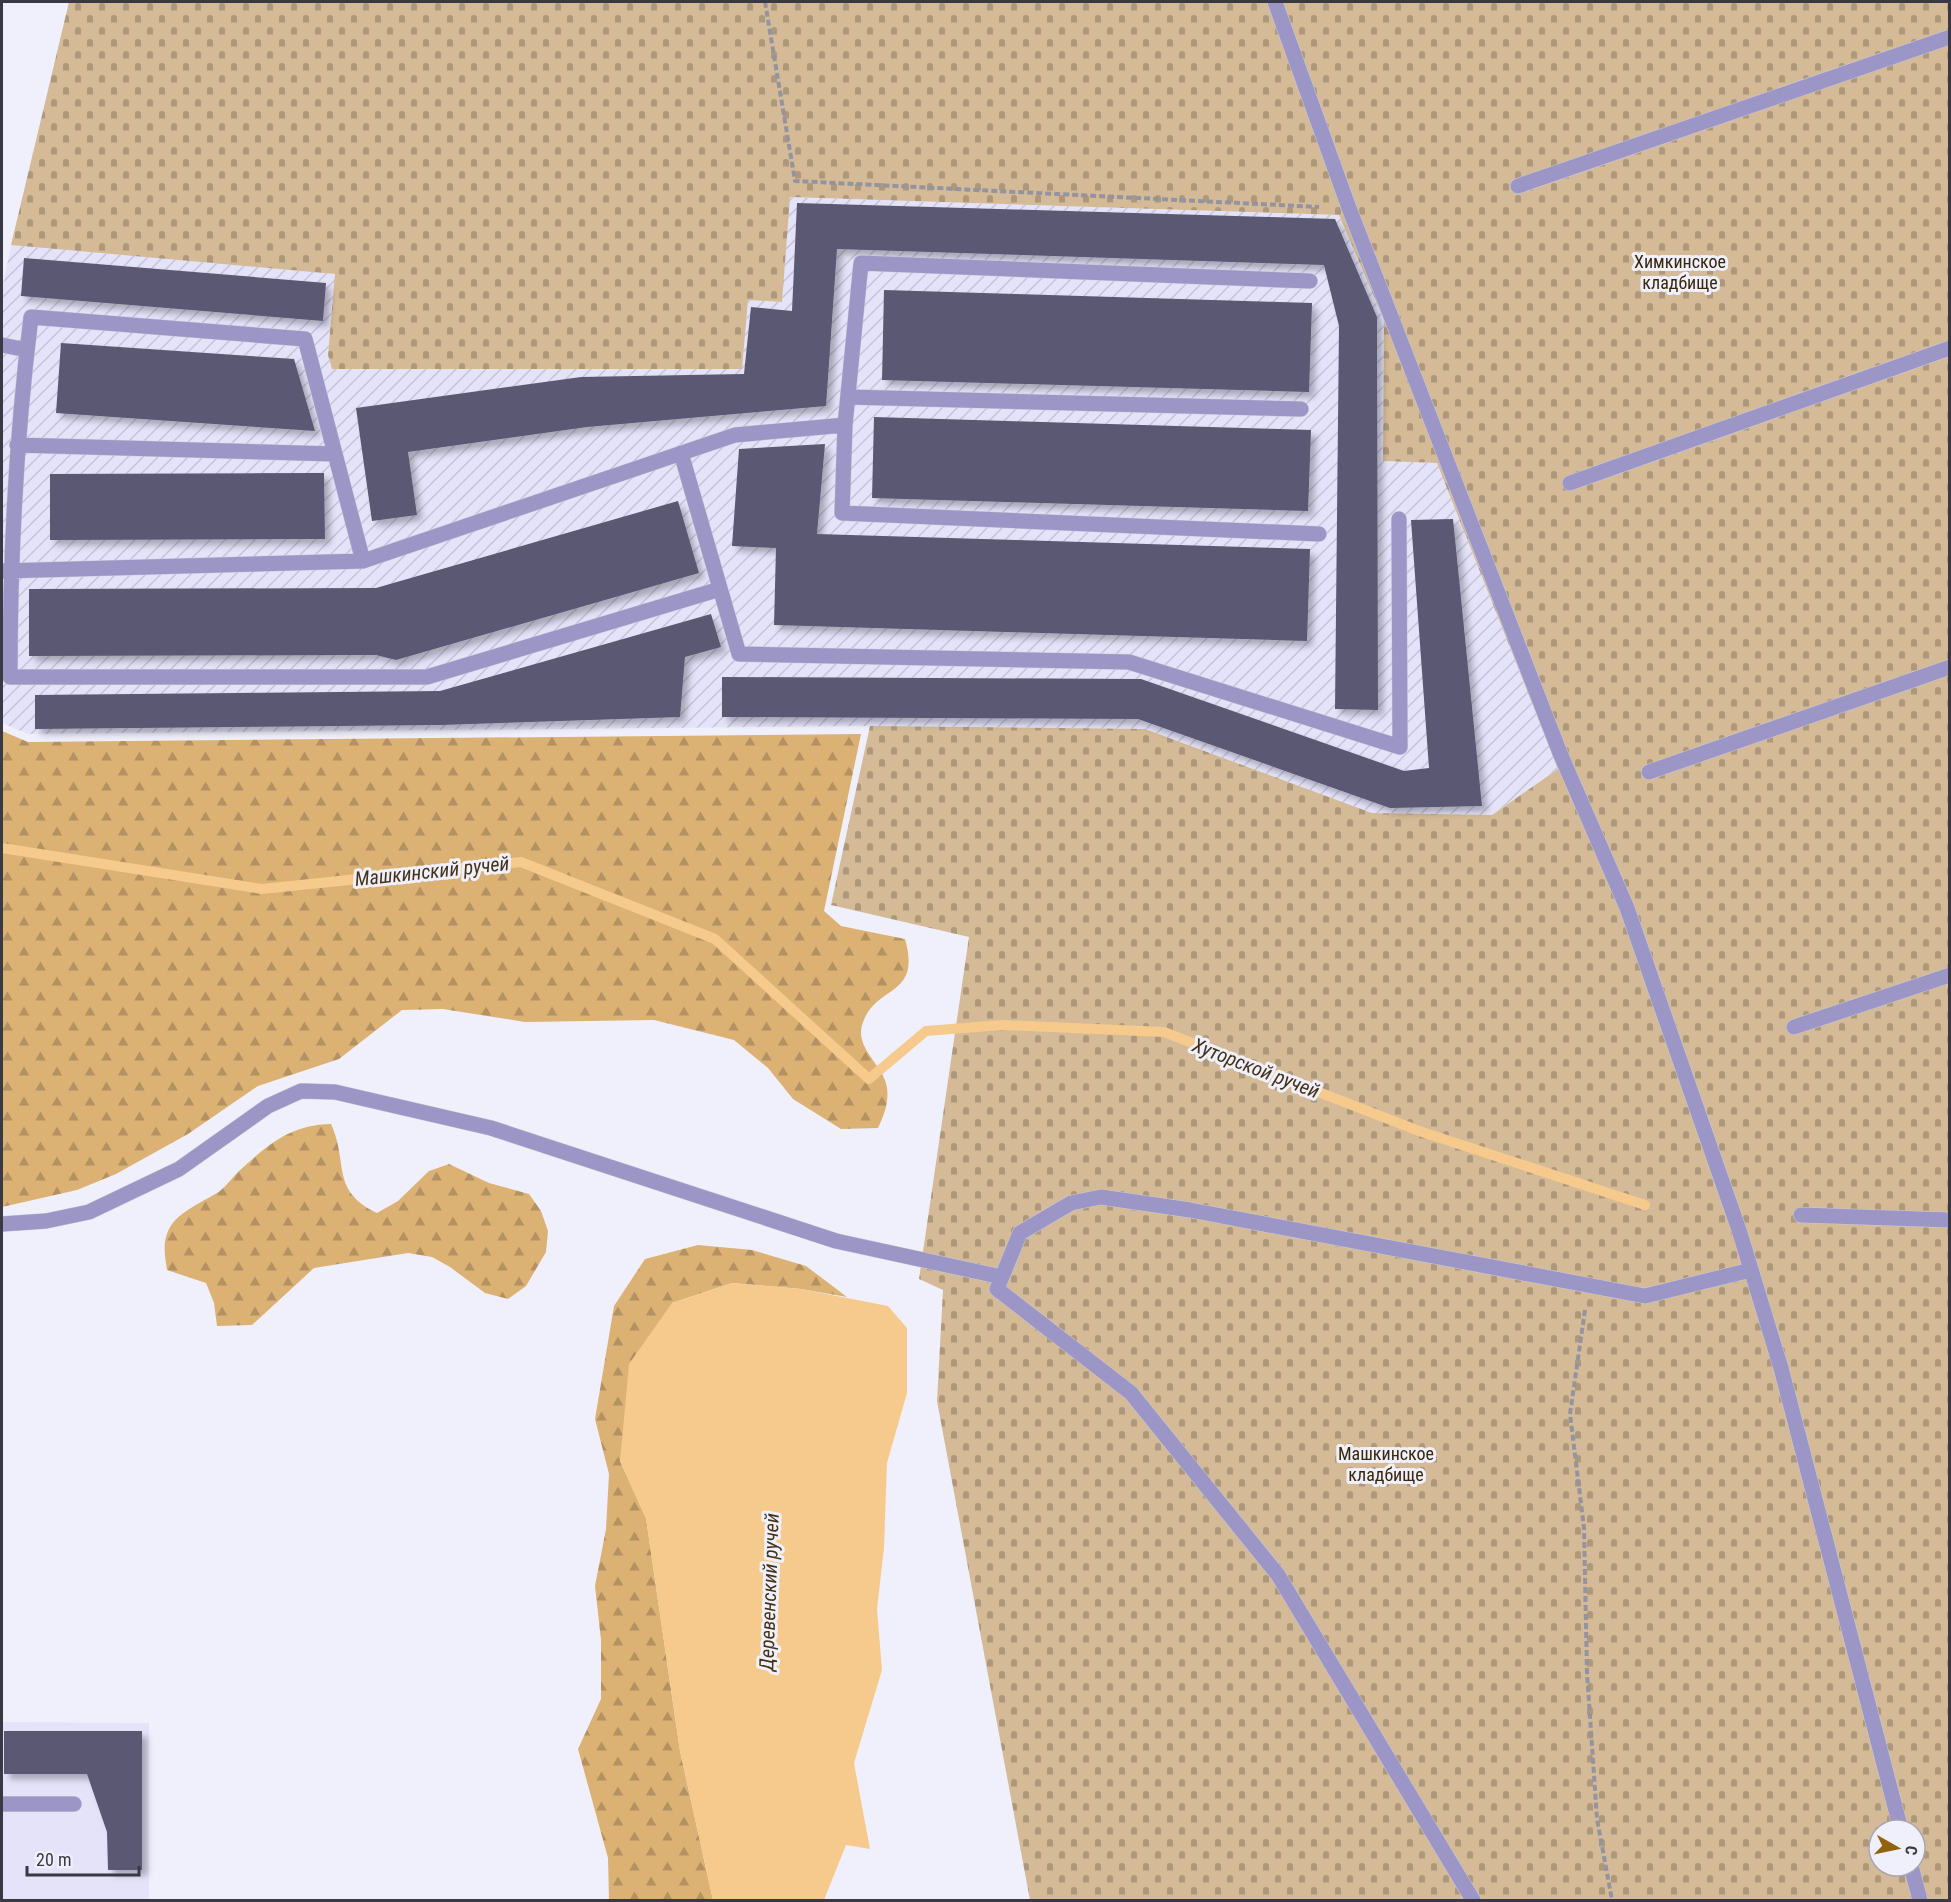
<svg xmlns="http://www.w3.org/2000/svg" width="1951" height="1902" viewBox="0 0 1951 1902" font-family="'Roboto Condensed',sans-serif">
	<style>
		.built { fill: #e4e3fa }
		.industrial { fill: url(#industrial-furrows) }
		.forest { fill: url(#forest-firs) }
		.cemetery { fill: url(#cemetery-stones); fill-rule: evenodd }
		.water { fill: #f6ca8d }
		.lines { fill: none; stroke-linecap: round; stroke-linejoin: round }
		.stream { stroke: #f6ca8d; stroke-width: 10 }
		.building { fill: #5a5872; filter: url(#shadow) }
		.minor-casing { stroke: #cbcbd8; stroke-width: 16 }
		.path { stroke: #9494a0; stroke-width: 4; stroke-dasharray: 6 3; stroke-linecap: butt }
		.minor { stroke: #9b96c5; stroke-width: 15 }
		.labels { text-anchor: middle; dominant-baseline: central; stroke-width: 6; stroke-linejoin: round; paint-order: stroke }
		.park-label { font-size: 18px; fill: #38260a; stroke: #f0f0fd }
		.water-label { font-size: 20px; font-style: italic; fill: #443216; stroke: #f0f0fd }
	</style>
	<defs>
		<pattern id="industrial-furrows" width="10" height="10" patternUnits="userSpaceOnUse" patternTransform="scale(1.5)"><rect width="10" height="10" fill="#e4e3fa"/><path d="M-1 1l2-2M0 10L10 0M9 11l2-2" fill="none" stroke="#c4c4d8"/></pattern>
		<pattern id="forest-firs" width="22" height="20" patternUnits="userSpaceOnUse" patternTransform="scale(1.5)"><rect width="22" height="20" fill="#dbb174"/><path d="M5 1l3.5 6h-7zM16 11l3.5 6h-7z" fill="#b39161"/></pattern>
		<pattern id="cemetery-stones" width="16" height="16" patternUnits="userSpaceOnUse" patternTransform="scale(1.5)"><rect width="16" height="16" fill="#d4ba96"/><path d="M2 7V4a2 2 0 0 1 4 0v3zM10 15v-3a2 2 0 0 1 4 0v3z" fill="#ad987c"/></pattern>
		<filter id="shadow"><feDropShadow dx="5.5" dy="5.5" stdDeviation="3" flood-color="#0004"/></filter>
	</defs>
	<rect width="100%" height="100%" fill="#f0f0fd"/>
	<path class="built" d="M 2,1722 L 149,1723 L 149,1900 L 2,1900 Z"/>
	<path class="industrial" d="M 789,197 L 1339,215 L 1384,320 L 1383,461 L 1437,463 L 1558,769 L 1492,815 L 1372,813 L 1145,729 L 870,726 L 28,734 L 2,723 L 2,290 L 11,245 L 336,274 L 328,355 L 332,369 L 742,369 L 748,300 L 782,302 Z"/>
	<path class="forest" d="M 2,731 L 28,742 L 861,734 L 824,911 L 841,926 L 905,939 C 922,999 875,983 862,1025 C 855,1049 885,1067 887,1088 C 889,1103 884,1115 878,1128 L 841,1129 L 793,1099 L 768,1068 L 734,1040 L 654,1020 L 525,1022 L 443,1009 L 402,1010 L 339,1059 L 258,1086 L 188,1134 L 116,1174 L 77,1190 L 2,1207 Z
		M 331,1124 C 349,1164 330,1190 377,1213 L 398,1201 L 429,1171 L 449,1164 L 489,1183 L 529,1194 L 541,1211 L 548,1231 L 546,1252 L 526,1286 L 508,1299 L 485,1293 L 450,1267 L 432,1257 L 408,1253 L 314,1268 L 252,1325 L 217,1326 L 214,1303 L 206,1283 L 167,1270 C 165,1256 162,1243 169,1229 C 177,1212 205,1201 220,1191 C 227,1185 233,1177 239,1171 C 269,1144 290,1125 331,1124 Z
		M 698,1245 L 752,1250 L 806,1266 L 847,1297 L 801,1289 L 732,1283 L 672,1303 L 620,1461 L 646,1518 L 680,1751 L 713,1900 L 609,1900 L 608,1858 L 578,1749 L 601,1699 L 601,1640 L 595,1586 L 606,1529 L 609,1474 L 595,1419 L 614,1306 L 645,1259 Z"/>
	<path class="cemetery" d="M 69,2 L 1949,2 L 1949,1900 L 1030,1900 L 937,1401 L 943,1290 L 919,1279 L 969,937 L 831,905 L 870,726 L 1145,729 L 1372,813 L 1492,815 L 1558,769 L 1437,463 L 1383,461 L 1384,320 L 1339,215 L 790,197 L 782,302 L 748,300 L 742,369 L 332,369 L 328,355 L 335,274 L 11,245 ZM 1879,1830 L 1915,1830 L 1915,1866 L 1879,1866 Z"/>
	<path class="water" d="M 732,1283 L 801,1289 L 888,1306 L 907,1328 L 907,1393 L 887,1463 L 884,1548 L 877,1609 L 882,1670 L 854,1763 L 870,1849 L 846,1845 L 824,1900 L 713,1900 L 680,1751 L 646,1519 L 620,1461 L 629,1364 L 672,1303 Z"/>
	<g class="lines">
		<path class="stream" d="M 2,848 L 262,889 L 521,862 L 715,939 L 869,1079 L 926,1031 L 1002,1025 L 1164,1032 L 1419,1131 L 1645,1205"/>
	</g>
	<path class="building" d="M 797,203 L 1335,219 L 1377,317 L 1378,710 L 1335,709 L 1339,326 L 1324,265 L 837,249 L 826,406 L 587,427 L 408,452 L 417,515 L 372,521 L 356,408 L 581,377 L 744,374 L 751,307 L 792,311 Z
		M 24,258 L 326,283 L 323,321 L 21,296 Z
		M 884,290 L 1312,303 L 1309,392 L 882,380 Z
		M 61,343 L 294,359 L 315,431 L 56,413 Z
		M 874,417 L 1311,430 L 1308,511 L 872,498 Z
		M 825,444 L 817,534 L 1310,549 L 1307,641 L 774,625 L 776,548 L 732,546 L 739,449 Z
		M 324,473 L 325,539 L 50,540 L 50,474 Z
		M 678,501 L 699,573 L 396,660 L 376,655 L 29,656 L 29,589 L 376,588 Z
		M 1453,519 L 1482,806 L 1390,808 L 1138,719 L 722,717 L 722,677 L 1141,679 L 1404,771 L 1429,768 L 1411,520 Z
		M 711,614 L 721,647 L 685,657 L 680,717 L 440,725 L 35,729 L 35,695 L 440,691 Z
		M 4,1731 L 142,1731 L 142,1870 L 108,1870 L 107,1832 L 87,1774 L 4,1774 Z"/>
	<g class="lines">
		<defs>
			<path id="minor" d="M 1275,2 L 1349,208 L 1560,753 L 1627,908 L 1739,1230 L 1781,1368 L 1901,1830
				M 1518,186 L 1950,37
				M 1310,281 L 861,263 L 845,425 L 842,513 L 1319,534
				M 2,345 L 27,350
				M 849,397 L 1301,409
				M 17,445 L 335,454
				M 681,453 L 739,654 L 1129,662 L 1400,747 L 1399,519
				M 1570,483 L 1950,348
				M 363,561 L 305,339 L 31,317 C 16,437 10,556 10,677 L 427,677 L 720,589
				M 2,571 L 363,561 L 735,435 L 845,425
				M 1649,772 L 1950,667
				M 1794,1027 L 1950,975
				M 1801,1215 L 1950,1220
				M 2,1224 L 46,1221 L 89,1212 L 179,1169 L 268,1106 L 301,1091 L 335,1092 L 491,1128 L 836,1241 L 1002,1277
				M 2,1804 L 74,1804
				M 1911,1866 L 1920,1900
				M 1473,1900 L 1278,1575 L 1131,1393 L 997,1289 L 1020,1233 L 1071,1203 L 1101,1197 L 1190,1210 L 1645,1296 L 1751,1270"/>
		</defs>
		<use href="#minor" class="minor-casing"/>
		<path class="path" d="M 765,2 L 795,181 L 1319,207
			M 1585,1310 L 1570,1414 L 1584,1528 L 1587,1673 L 1597,1819 L 1612,1900"/>
		<use href="#minor" class="minor"/>
	</g>
	<g class="labels">
		<g class="park-label">
			<text x="1680" y="261">Химкинское<tspan x="1680" dy="21">кладбище</tspan></text>
			<text x="1386" y="1453">Машкинское<tspan x="1386" dy="21">кладбище</tspan></text>
		</g>
		<g class="water-label">
			<text transform="translate(432 871) rotate(-6)">Машкинский ручей</text>
			<text transform="translate(1256 1068) rotate(21)">Хуторской ручей</text>
			<text transform="translate(769 1592) rotate(-88)">Деревенский ручей</text>
		</g>
	</g>
	<rect width="1951" height="1902" fill="none" stroke="#393844" stroke-width="6"/>
	<g transform="translate(1897 1848) rotate(99)"><circle r="28" fill="#f0f0fd" stroke="#a7a6b3" stroke-width="1.5"/>
	<path d="M0-4.5L10 22L0 15L-10 22Z" fill="#91630e"/>
	<text y="-9" font-size="16" font-weight="bold" text-anchor="middle" fill="#393844">С</text>
	</g>
	<path d="M27 1866v9h112v-9" fill="none" stroke="#393844" stroke-width="3"/>
	<text x="36" y="1866" font-size="18" fill="#393844" stroke="#f0f0fd" stroke-width="4.5" paint-order="stroke">20 m</text>
</svg>
